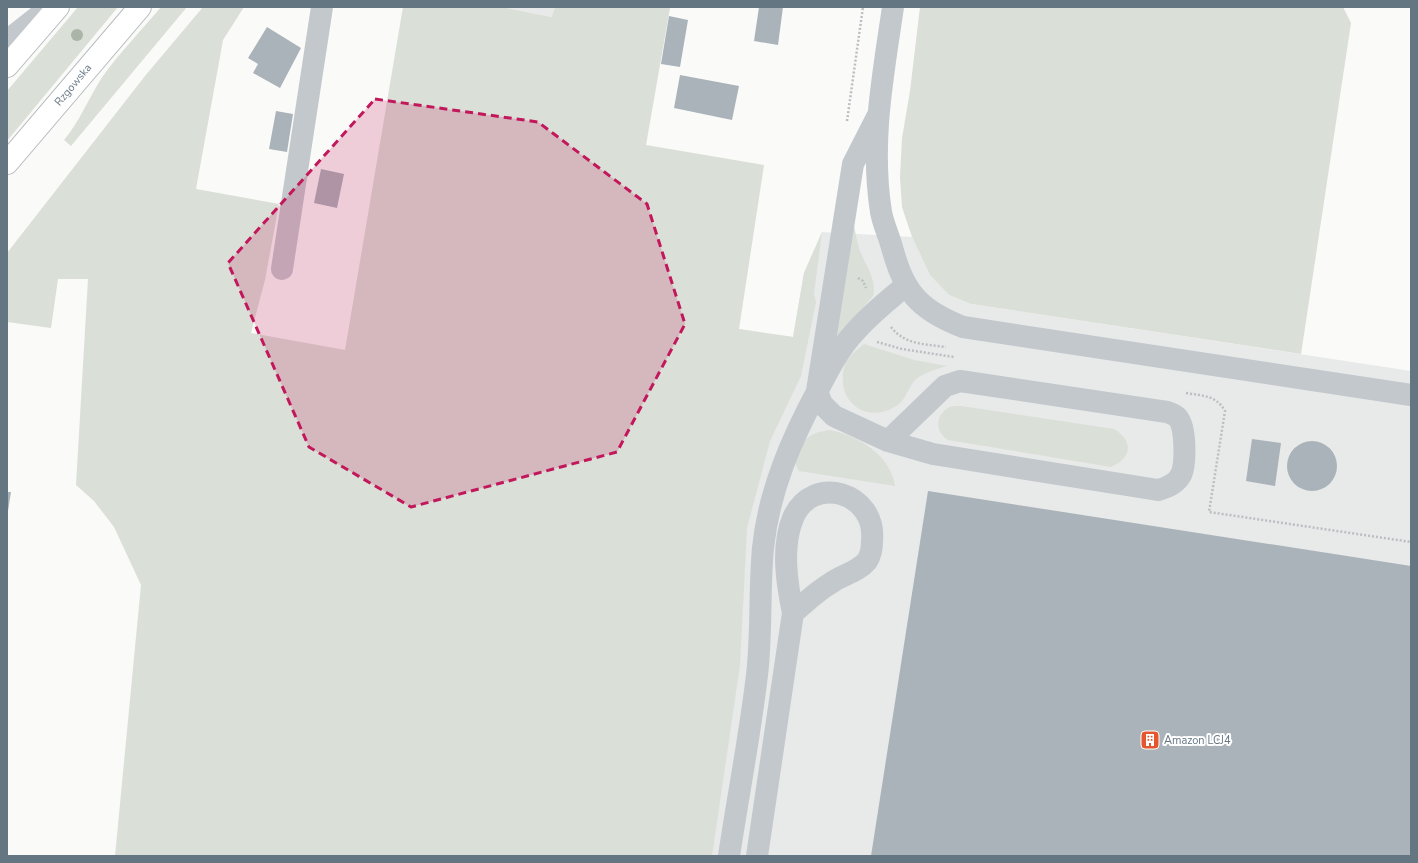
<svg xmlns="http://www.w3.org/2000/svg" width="1418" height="863" viewBox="0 0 1418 863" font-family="'Nunito Sans',sans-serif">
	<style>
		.built { fill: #e8e9e9 }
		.green { fill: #dadfd7 }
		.building { fill: #aab3b9 }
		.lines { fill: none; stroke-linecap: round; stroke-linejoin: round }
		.major-casing { stroke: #b5babe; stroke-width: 24 }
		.path { stroke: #bbbfc2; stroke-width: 2.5; stroke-dasharray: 2 2; stroke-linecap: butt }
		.minor { stroke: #c3c8cc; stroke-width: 22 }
		.major { stroke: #fff; stroke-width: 22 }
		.tree { fill: #aab4a7 }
		.marked { fill: #c2185b; fill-opacity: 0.2; stroke: #c2185b; stroke-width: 3; stroke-dasharray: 8 5; stroke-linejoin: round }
		.labels { text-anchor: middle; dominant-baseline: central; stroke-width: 4; stroke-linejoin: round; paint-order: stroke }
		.street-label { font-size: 11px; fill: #657683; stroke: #fff }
		.poi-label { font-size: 11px; fill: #657683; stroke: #fff; text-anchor: start }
	</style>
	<rect width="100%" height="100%" fill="#fafaf8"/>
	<path class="built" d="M 502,7 L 555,7 L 553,17 Z
		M 822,232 L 912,237 L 930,275 L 949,295 L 971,304 L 1411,371 L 1411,856 L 667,856 L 739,329 L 793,337 L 804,273 Z"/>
	<path class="green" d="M 78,7 L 118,7 L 7,141 L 7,91 Z
		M 161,7 L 187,7 L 71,146 L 64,140 C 80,121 89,97 103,76 C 120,52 142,30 161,7 Z
		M 203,7 L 244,7 L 223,40 L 196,189 L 279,204 L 265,280 L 251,333 L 345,350 L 403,7 L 502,7 L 552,17 L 555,7 L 670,8 L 646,145 L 764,165 L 739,329 L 793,337 L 804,273 L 822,232 L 814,294 L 816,302 L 801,376 L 770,441 L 747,528 L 740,665 L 712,856 L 115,856 L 141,585 L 114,527 L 94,501 L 76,485 L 88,279 L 58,279 L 51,328 L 7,322 L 7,253 L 145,76 Z
		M 920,7 L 1343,7 L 1351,23 L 1301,354 L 971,304 L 949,295 L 930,275 L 912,237 L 902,207 L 900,177 L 902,138 L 910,91 Z
		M 853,220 C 855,231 857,242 860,251 C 866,266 877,280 873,296 L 834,341 Z
		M 864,344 L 914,360 L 947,366 C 937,369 928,371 919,377 C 910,382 908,395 901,402 C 889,414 866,417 854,405 C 845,397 842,388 843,375 C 844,359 852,354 864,344 Z
		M 961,406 L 1114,429 C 1134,441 1132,458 1111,467 L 948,440 C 935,432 935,416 948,408 C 951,406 957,406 961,406 Z
		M 829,430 C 857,435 891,455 895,486 L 799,471 L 795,463 C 800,443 806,433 829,430 Z"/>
	<path class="building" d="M 759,7 L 783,7 L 778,45 L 754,41 Z
		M 669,16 L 688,20 L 680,67 L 661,64 Z
		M 267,27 L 301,48 L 280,88 L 253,73 L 258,64 L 248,58 Z
		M 680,75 L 739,86 L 732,120 L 674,108 Z
		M 276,111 L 293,114 L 287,152 L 269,149 Z
		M 321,169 L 344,174 L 337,208 L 314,203 Z
		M 1252,439 L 1281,443 L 1275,486 L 1246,481 Z
		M1287 466a25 25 0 1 1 50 0a25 25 0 1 1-50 0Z
		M 928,491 L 1411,566 L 1411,856 L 871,856 Z
		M 7,492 L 11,492 L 8,511 L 7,511 Z"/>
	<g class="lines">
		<defs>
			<path id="major" d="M 7,66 L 58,7
				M 7,163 L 140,7"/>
		</defs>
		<use href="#major" class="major-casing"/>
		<path class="path" d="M 847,121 L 863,7
			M 858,278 L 863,281 L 866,288
			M 891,327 C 905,345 925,344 946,347
			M 877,342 L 902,349 L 954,357
			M 1186,393 C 1203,396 1216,395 1225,411 L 1209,512 L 1411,542"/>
		<path class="minor" d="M 893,7 C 883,76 870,142 881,212 C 883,223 888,234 891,244 C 896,262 902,282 915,297 C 927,311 945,320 963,327 L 1411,395
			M 7,41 L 50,7
			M 877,117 L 853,164 L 817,391 L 822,404 L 834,416 L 888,441 L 933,454 L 1158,490 C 1166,488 1176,484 1181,475 C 1186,464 1186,428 1178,418 C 1176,415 1170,413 1167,412 L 960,381 L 945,386 L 888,441
			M 282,269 L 322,7
			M 729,856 C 738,796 750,735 757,675 C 762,633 759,590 763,548 C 769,490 792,438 819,388 C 829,369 839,349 854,333 C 869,315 889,300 906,285
			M 757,856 L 793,613 C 787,584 781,547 793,518 C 812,473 877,492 872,541 C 872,548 871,555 867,561 C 858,572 842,575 831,583 C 817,591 805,603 793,613"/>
		<use href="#major" class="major"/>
	</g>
	<circle class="tree" cx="77" cy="35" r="6"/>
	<path class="marked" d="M 375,99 L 538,122 L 647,204 L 685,324 L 617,452 L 411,507 L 309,447 L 228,263 Z"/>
	<defs>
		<symbol id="building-square" viewBox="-11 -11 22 22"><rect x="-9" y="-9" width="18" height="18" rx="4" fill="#e4572e" stroke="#fff"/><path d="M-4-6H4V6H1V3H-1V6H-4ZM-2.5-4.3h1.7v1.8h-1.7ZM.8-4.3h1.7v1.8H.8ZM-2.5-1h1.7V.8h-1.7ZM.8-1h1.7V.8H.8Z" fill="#fff"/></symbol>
	</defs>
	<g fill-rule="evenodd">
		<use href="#building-square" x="1139" y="729" width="22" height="22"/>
	</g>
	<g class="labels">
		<g class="street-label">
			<text transform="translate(73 85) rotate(-50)">Rzgowska</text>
		</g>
		<g class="poi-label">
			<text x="1164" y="740">Amazon LCJ4</text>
		</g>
	</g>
	<rect width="1418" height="863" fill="none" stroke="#657683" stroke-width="16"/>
</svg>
